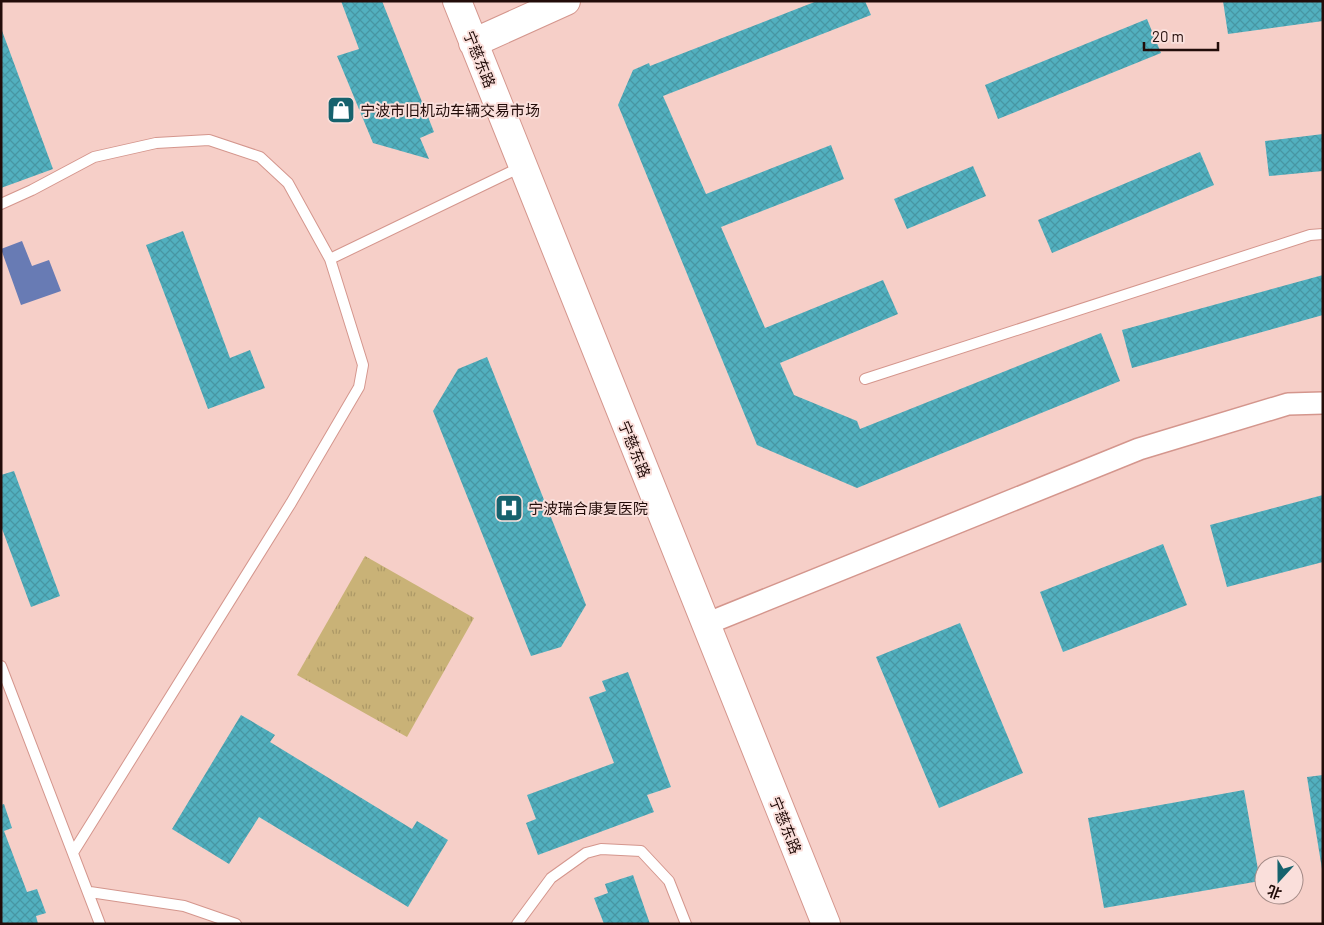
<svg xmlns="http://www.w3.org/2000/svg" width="1324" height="925" viewBox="0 0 1324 925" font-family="Barlow,'Noto Sans SC',sans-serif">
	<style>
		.grass { fill: url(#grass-tufts) }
		.water { fill: #687bb4 }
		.building { fill: url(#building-cross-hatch) }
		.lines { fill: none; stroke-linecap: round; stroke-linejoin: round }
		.lane-casing { stroke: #d4968d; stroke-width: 12 }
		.street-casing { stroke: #d4968d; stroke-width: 24 }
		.secondary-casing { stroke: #d4968d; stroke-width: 30 }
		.lane { stroke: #fff; stroke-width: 10 }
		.street { stroke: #fff; stroke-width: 21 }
		.secondary { stroke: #fff; stroke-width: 28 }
		.labels { text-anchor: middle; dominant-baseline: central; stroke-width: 4; stroke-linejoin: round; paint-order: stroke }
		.street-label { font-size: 15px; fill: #220c09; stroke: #fadfdb }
		.poi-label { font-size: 15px; fill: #220c09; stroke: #fadfdb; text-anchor: start }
	</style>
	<defs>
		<pattern id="grass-tufts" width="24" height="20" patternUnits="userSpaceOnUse" patternTransform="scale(1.25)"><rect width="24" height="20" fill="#c9b277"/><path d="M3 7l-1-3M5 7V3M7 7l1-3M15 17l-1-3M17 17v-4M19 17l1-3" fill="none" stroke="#ac9866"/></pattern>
		<pattern id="building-cross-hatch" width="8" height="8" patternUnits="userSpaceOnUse" patternTransform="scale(1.25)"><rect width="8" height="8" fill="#52b0bf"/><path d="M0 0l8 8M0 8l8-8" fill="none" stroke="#4796a3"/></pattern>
	</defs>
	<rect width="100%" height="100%" fill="#f6cfc8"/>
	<path class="grass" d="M 365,556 L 474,618 L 407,737 L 297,675 Z"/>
	<path class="water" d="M 22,241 L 32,266 L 49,260 L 61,291 L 21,305 L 1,249 Z"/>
	<path class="building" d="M 341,1 L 382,1 L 434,132 L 420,138 L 429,159 L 373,143 L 337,56 L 359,49 Z
		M 817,1 L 865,1 L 871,15 L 663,96 L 706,194 L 831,145 L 844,179 L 721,227 L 765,328 L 883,280 L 898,314 L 780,363 L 794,395 L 857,421 L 860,429 L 1101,333 L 1120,381 L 857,488 L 757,445 L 618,105 L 633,70 L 649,63 L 650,66 Z
		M 1223,1 L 1323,1 L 1323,21 L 1228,34 Z
		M 1147,19 L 1161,53 L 998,119 L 985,85 Z
		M 1,28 L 53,169 L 1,188 Z
		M 1323,134 L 1323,171 L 1269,176 L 1265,141 Z
		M 1200,152 L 1214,185 L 1052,253 L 1038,220 Z
		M 973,166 L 986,196 L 907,229 L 894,199 Z
		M 183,231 L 230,358 L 250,350 L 265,388 L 208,409 L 146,245 Z
		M 1323,275 L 1323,315 L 1132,368 L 1122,330 Z
		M 487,357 L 586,605 L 561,647 L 531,656 L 433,411 L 458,369 Z
		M 14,471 L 60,596 L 31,607 L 1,526 L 1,475 Z
		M 1323,495 L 1323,562 L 1227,587 L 1210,525 Z
		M 1163,544 L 1187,605 L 1063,652 L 1040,592 Z
		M 960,623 L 1023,773 L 939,808 L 876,657 Z
		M 628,672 L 671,787 L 647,795 L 654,812 L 538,855 L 526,823 L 536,819 L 527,795 L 614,763 L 589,697 L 606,691 L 602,681 Z
		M 241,715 L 275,735 L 270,742 L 412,829 L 417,821 L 448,840 L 408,907 L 259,817 L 229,864 L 172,829 Z
		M 1323,775 L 1323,868 L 1322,869 L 1307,777 Z
		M 1244,790 L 1260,881 L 1104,908 L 1088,818 Z
		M 4,804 L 12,828 L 4,831 L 27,892 L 37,889 L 46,913 L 36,916 L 38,924 L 1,924 L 1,805 Z
		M 633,875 L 650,924 L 604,924 L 594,898 L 608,893 L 605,884 Z"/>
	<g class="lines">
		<defs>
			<path id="lane" d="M 1,204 L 32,190 L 94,157 L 156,143 L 209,140 L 260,157 L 288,183 L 330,259 L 363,365 L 359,387 L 291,503 L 74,851
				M 330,259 L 523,166
				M 865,379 L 1310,235 L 1323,234
				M 1,666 L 100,924
				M 90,892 L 184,906 L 236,924
				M 517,924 L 551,878 L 586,853 L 601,849 L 641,851 L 669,881 L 686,924"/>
			<path id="street" d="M 706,624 L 1139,449 L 1288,404 L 1323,403"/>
			<path id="secondary" d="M 457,1 L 826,924
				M 473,43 L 566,1"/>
		</defs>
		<use href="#lane" class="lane-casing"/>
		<use href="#street" class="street-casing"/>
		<use href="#secondary" class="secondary-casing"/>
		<use href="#lane" class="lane"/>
		<use href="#street" class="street"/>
		<use href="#secondary" class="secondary"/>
	</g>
	<defs>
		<symbol id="shop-square" viewBox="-11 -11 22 22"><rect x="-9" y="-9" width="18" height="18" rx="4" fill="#16626d" stroke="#fadfdb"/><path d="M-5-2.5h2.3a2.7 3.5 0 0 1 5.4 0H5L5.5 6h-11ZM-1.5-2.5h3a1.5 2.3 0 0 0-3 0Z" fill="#fff"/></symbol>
		<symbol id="hospital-square" viewBox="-11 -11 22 22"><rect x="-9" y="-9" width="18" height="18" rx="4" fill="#16626d" stroke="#fadfdb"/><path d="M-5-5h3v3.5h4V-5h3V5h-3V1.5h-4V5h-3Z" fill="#fff"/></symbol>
	</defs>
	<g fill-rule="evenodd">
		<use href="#shop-square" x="325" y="94" width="32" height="32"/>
		<use href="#hospital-square" x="493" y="492" width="32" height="32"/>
	</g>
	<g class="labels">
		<g class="street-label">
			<text transform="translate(480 59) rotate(68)">宁慈东路</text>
			<text transform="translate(635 449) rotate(68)">宁慈东路</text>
			<text transform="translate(786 825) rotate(68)">宁慈东路</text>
		</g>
		<g class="poi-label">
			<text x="360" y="110">宁波市旧机动车辆交易市场</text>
			<text x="528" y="508">宁波瑞合康复医院</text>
		</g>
	</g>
	<rect width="1324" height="925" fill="none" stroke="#220c09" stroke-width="5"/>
	<g transform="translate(1279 880) rotate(201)"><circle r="24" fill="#fadfdb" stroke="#a48b87"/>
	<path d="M0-4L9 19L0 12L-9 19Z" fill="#16626d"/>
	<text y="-8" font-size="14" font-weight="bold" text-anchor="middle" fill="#220c09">北</text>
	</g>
	<path d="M1144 42v8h74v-8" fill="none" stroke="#220c09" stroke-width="2.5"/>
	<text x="1152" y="42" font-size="15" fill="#220c09" stroke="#fadfdb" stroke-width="4" paint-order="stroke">20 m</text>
</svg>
